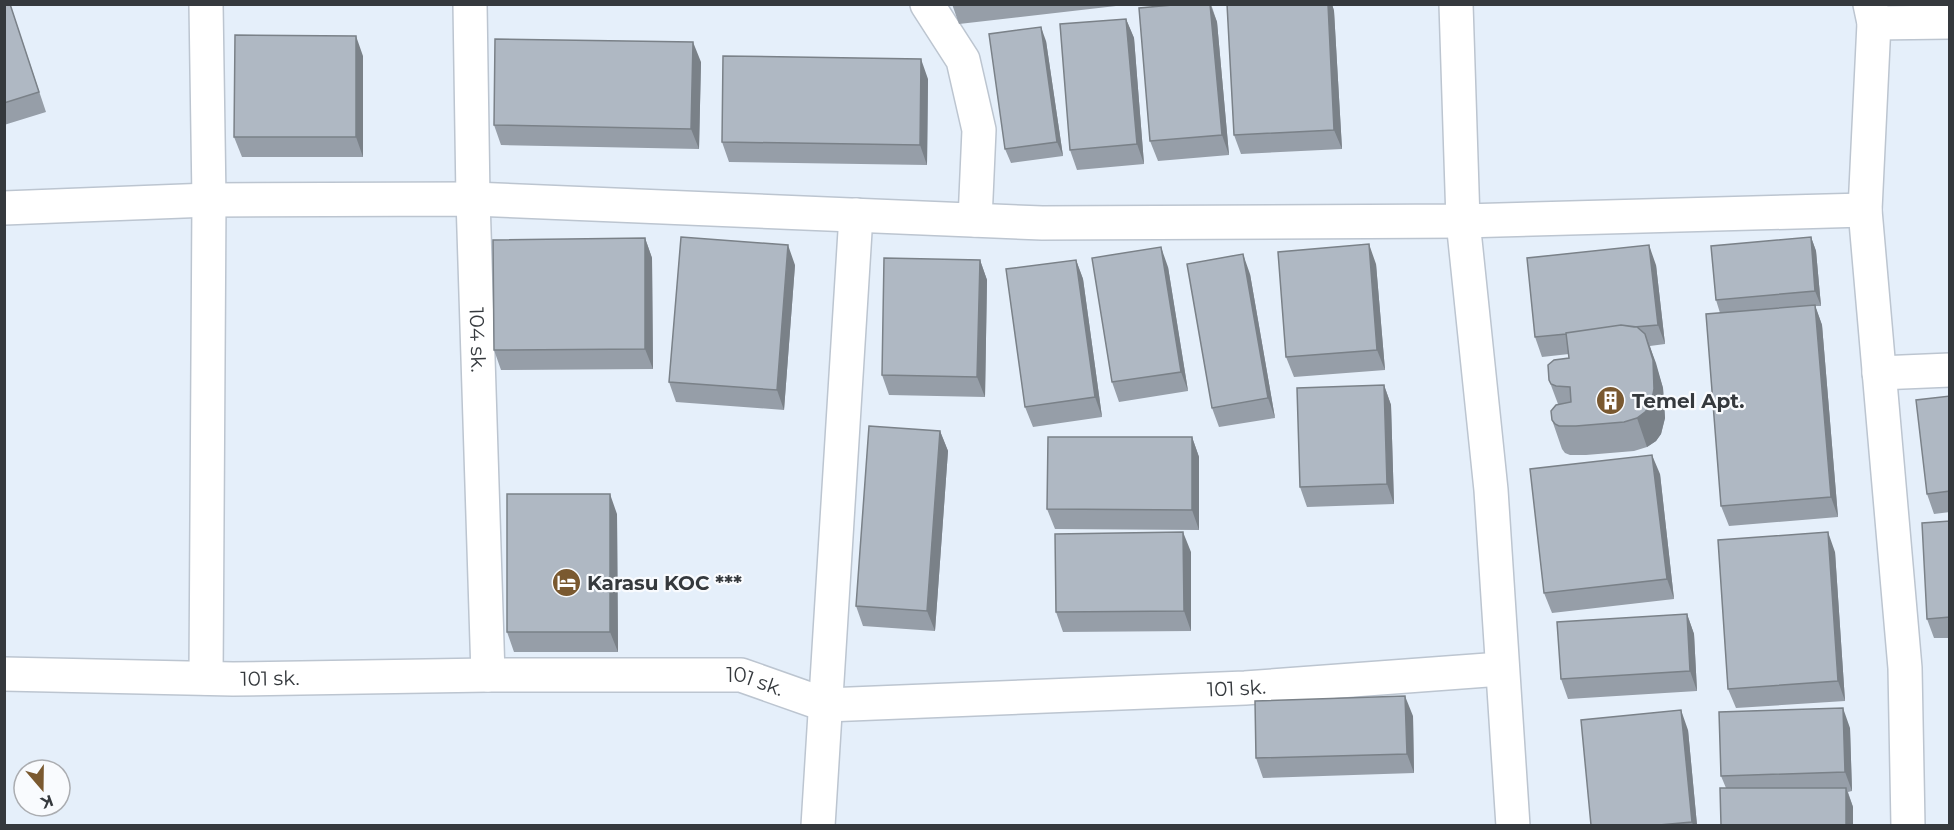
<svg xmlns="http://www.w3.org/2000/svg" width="1954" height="830" viewBox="0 0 1954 830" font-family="Montserrat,sans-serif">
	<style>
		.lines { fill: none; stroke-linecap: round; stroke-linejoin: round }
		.street-casing { stroke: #bcc5d0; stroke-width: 36 }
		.street { stroke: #fff; stroke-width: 33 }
		.wall { fill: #969ea8 }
		.shaded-wall { fill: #7a8188 }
		.building { fill: #afb8c3; stroke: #7a8188; stroke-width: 1.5 }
		.labels { text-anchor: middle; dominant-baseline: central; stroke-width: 4.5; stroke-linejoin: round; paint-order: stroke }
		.street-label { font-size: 20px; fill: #35393d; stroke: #f9fbfe }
		.poi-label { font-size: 20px; font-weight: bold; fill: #35393d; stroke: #f9fbfe; text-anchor: start }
	</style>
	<rect width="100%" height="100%" fill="#e5effa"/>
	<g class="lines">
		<defs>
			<g id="street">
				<path id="s1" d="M 470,4 L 473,199 L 488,675"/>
				<path d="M 927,4 L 963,60 L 979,130 L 975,220"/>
				<path d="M 1456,4 L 1463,221 L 1491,490 L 1513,826"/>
				<path d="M 1870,4 L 1874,23 L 1865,210 L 1905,668 L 1908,826"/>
				<path d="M 1874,23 L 1950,22"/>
				<path d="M 4,208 L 209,200 L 473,199 L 1042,223 L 1463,221 L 1865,210"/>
				<path d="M 1879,373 L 1950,370"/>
				<path id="s2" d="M 4,674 L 233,679 L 488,675 L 741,675 L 826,705 L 1245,688 L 1501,669"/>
				<path d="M 206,678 L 209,200 L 206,4"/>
				<path d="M 818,826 L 856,215"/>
			</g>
		</defs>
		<use href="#street" class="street-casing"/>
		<use href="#street" class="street"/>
	</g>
	<path class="wall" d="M 4,4 L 10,4 L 46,112 L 4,125 Z
		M 952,4 L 1116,4 L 1116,6 L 959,24 Z
		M 1184,4 L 1211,4 L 1217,22 L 1229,155 L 1158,161 L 1150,141 Z
		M 1227,4 L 1332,4 L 1334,11 L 1342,149 L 1241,154 L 1234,135 Z
		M 1126,19 L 1134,38 L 1144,164 L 1077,170 L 1070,150 Z
		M 1046,41 L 1063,156 L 1011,163 L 1005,149 Z
		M 363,56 L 363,157 L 242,157 L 234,137 Z
		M 701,62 L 699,149 L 501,145 L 494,125 Z
		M 928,79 L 927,165 L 729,162 L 722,142 Z
		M 1811,237 L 1816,251 L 1821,306 L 1815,306 L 1822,325 L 1838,517 L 1729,526 L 1721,506 L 1720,313 L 1716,300 Z
		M 645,238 L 652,258 L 653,369 L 501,370 L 494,350 Z
		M 980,260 L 987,280 L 985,397 L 889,395 L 882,375 Z
		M 1076,260 L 1083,279 L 1102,417 L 1033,427 L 1025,407 Z
		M 1376,264 L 1385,370 L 1294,377 L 1286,357 Z
		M 795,265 L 784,410 L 676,402 L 669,382 Z
		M 1656,265 L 1665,344 L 1650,346 L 1663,388 L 1665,418 L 1661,434 L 1656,441 L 1647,447 L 1634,451 L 1586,455 L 1570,455 L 1565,453 L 1562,449 L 1552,420 L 1558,404 L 1549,380 L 1569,358 L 1569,354 L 1542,357 L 1535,337 Z
		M 1168,267 L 1188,391 L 1119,402 L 1112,382 Z
		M 1250,274 L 1275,418 L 1219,427 L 1212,408 Z
		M 1384,385 L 1391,405 L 1394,504 L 1307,507 L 1300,487 Z
		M 1950,396 L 1950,512 L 1934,514 L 1927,494 Z
		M 940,431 L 948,451 L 935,631 L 863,626 L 856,606 Z
		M 1192,437 L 1199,457 L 1199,530 L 1055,529 L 1047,509 Z
		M 1660,474 L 1674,599 L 1552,613 L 1544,593 Z
		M 617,514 L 618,652 L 514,652 L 507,632 Z
		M 1950,521 L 1950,638 L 1934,638 L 1927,619 Z
		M 1191,552 L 1191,631 L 1063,632 L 1056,612 Z
		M 1835,552 L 1845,701 L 1736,708 L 1728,689 Z
		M 1687,614 L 1694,634 L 1697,691 L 1568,699 L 1561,679 Z
		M 1413,716 L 1414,773 L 1263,778 L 1256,758 Z
		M 1850,728 L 1852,791 L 1848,792 L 1853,807 L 1726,788 L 1721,776 Z
		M 1688,730 L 1697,825 L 1591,825 Z"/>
	<path class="shaded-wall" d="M 1210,4 L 1217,22 L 1229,155 L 1222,135 Z
		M 1328,4 L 1332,4 L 1334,11 L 1342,149 L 1334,130 Z
		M 1126,19 L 1134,38 L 1144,164 L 1137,144 Z
		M 1041,27 L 1046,41 L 1063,156 L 1057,142 Z
		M 356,36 L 363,56 L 363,157 L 356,137 Z
		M 693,42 L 701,62 L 699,149 L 691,129 Z
		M 921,59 L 928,79 L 927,165 L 920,145 Z
		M 1811,237 L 1816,251 L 1821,306 L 1815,291 Z
		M 645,238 L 652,258 L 653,369 L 645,349 Z
		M 1369,244 L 1376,264 L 1385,370 L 1377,350 Z
		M 788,245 L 795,265 L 784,410 L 777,390 Z
		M 1649,245 L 1656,265 L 1665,344 L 1658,325 Z
		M 1161,247 L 1168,267 L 1188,391 L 1181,372 Z
		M 1243,254 L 1250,274 L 1275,418 L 1268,398 Z
		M 980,260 L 987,280 L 985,397 L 977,377 Z
		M 1076,260 L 1083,279 L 1102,417 L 1095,397 Z
		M 1815,305 L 1822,325 L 1838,517 L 1831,497 Z
		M 1645,334 L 1656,363 L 1663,388 L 1665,418 L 1661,434 L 1656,441 L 1647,447 L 1637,418 Z
		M 1384,385 L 1391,405 L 1394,504 L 1387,484 Z
		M 940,431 L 948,451 L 935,631 L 927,611 Z
		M 1192,437 L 1199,457 L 1199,530 L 1192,510 Z
		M 1652,455 L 1660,474 L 1674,599 L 1667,579 Z
		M 610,494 L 617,514 L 618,652 L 610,632 Z
		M 1183,532 L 1191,552 L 1191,631 L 1184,611 Z
		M 1828,532 L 1835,552 L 1845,701 L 1838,681 Z
		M 1687,614 L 1694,634 L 1697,691 L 1690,671 Z
		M 1405,696 L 1413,716 L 1414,773 L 1407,754 Z
		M 1843,708 L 1850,728 L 1852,791 L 1845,772 Z
		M 1681,710 L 1688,730 L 1697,825 L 1693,825 L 1692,822 Z
		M 1846,788 L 1853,807 L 1853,825 L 1846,825 Z"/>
	<path class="building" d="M 4,4 L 10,4 L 39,92 L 4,103 Z
		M 1184,4 L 1210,4 L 1222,135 L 1150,141 L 1139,8 Z
		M 1227,4 L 1328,4 L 1334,130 L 1234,135 Z
		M 1126,19 L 1137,144 L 1070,150 L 1060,24 Z
		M 1041,27 L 1057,142 L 1005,149 L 989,34 Z
		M 235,35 L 356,36 L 356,137 L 234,137 Z
		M 495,39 L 693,42 L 691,129 L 494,125 Z
		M 723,56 L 921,59 L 920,145 L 722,142 Z
		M 681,237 L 788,245 L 777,390 L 669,382 Z
		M 1811,237 L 1815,291 L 1716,300 L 1711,246 Z
		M 645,238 L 645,349 L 494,350 L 493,240 Z
		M 1369,244 L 1377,350 L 1286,357 L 1278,252 Z
		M 1649,245 L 1658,325 L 1634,327 L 1621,325 L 1566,333 L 1566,334 L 1535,337 L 1527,258 Z
		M 1161,247 L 1181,372 L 1112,382 L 1092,258 Z
		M 1243,254 L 1268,398 L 1212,408 L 1187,264 Z
		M 884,258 L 980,260 L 977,377 L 882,375 Z
		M 1076,260 L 1095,397 L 1025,407 L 1006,269 Z
		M 1815,305 L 1831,497 L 1721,506 L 1706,314 Z
		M 1621,325 L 1637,327 L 1645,334 L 1653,360 L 1654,389 L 1651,405 L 1645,412 L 1637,418 L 1624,422 L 1576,426 L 1559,426 L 1555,424 L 1552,420 L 1551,411 L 1556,405 L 1571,402 L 1570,387 L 1556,386 L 1551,384 L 1549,380 L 1548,365 L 1554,360 L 1569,358 L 1566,333 Z
		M 1384,385 L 1387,484 L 1300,487 L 1297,388 Z
		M 1950,396 L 1950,491 L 1927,494 L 1916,400 Z
		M 869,426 L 940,431 L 927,611 L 856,606 Z
		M 1048,437 L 1192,437 L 1192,510 L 1047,509 Z
		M 1652,455 L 1667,579 L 1544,593 L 1530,469 Z
		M 507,494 L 610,494 L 610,632 L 507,632 Z
		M 1950,521 L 1950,617 L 1927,619 L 1922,523 Z
		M 1183,532 L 1184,611 L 1056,612 L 1055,534 Z
		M 1828,532 L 1838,681 L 1728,689 L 1718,540 Z
		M 1687,614 L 1690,671 L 1561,679 L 1557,622 Z
		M 1405,696 L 1407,754 L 1256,758 L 1255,701 Z
		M 1843,708 L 1845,772 L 1721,776 L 1719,712 Z
		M 1681,710 L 1692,822 L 1659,825 L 1591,825 L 1581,720 Z
		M 1720,788 L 1846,788 L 1846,825 L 1721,825 Z"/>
	<defs>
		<symbol id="building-disc" viewBox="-11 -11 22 22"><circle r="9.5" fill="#7a5930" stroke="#f9fbfe"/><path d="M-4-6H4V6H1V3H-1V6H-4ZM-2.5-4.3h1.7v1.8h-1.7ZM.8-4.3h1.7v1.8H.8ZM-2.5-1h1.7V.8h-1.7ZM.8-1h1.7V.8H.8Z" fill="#fff"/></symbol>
		<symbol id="hotel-disc" viewBox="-11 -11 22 22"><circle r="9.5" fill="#7a5930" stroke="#f9fbfe"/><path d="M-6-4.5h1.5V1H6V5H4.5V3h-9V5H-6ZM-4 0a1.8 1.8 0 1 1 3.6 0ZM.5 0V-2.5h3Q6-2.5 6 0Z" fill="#fff"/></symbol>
	</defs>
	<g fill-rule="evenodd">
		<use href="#building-disc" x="1594" y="384" width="33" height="33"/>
		<use href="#hotel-disc" x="550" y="566" width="33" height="33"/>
	</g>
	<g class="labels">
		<g class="street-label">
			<text stroke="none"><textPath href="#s1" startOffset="336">104 sk.</textPath></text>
			<text stroke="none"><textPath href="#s2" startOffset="266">101 sk.</textPath></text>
			<text stroke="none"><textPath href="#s2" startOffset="752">101 sk.</textPath></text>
			<text stroke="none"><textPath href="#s2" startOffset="1238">101 sk.</textPath></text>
		</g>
		<g class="poi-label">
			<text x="1632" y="401">Temel Apt.</text>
			<text x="587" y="583">Karasu KOC ***</text>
		</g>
	</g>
	<rect width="1954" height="830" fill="none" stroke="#35393d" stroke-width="12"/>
	<g transform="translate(42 788) rotate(160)"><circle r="28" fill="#f9fbfe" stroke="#abadb1" stroke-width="1.5"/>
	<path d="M0-4.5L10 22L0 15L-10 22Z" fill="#7a5930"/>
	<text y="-9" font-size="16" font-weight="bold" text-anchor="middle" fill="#35393d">K</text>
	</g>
</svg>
